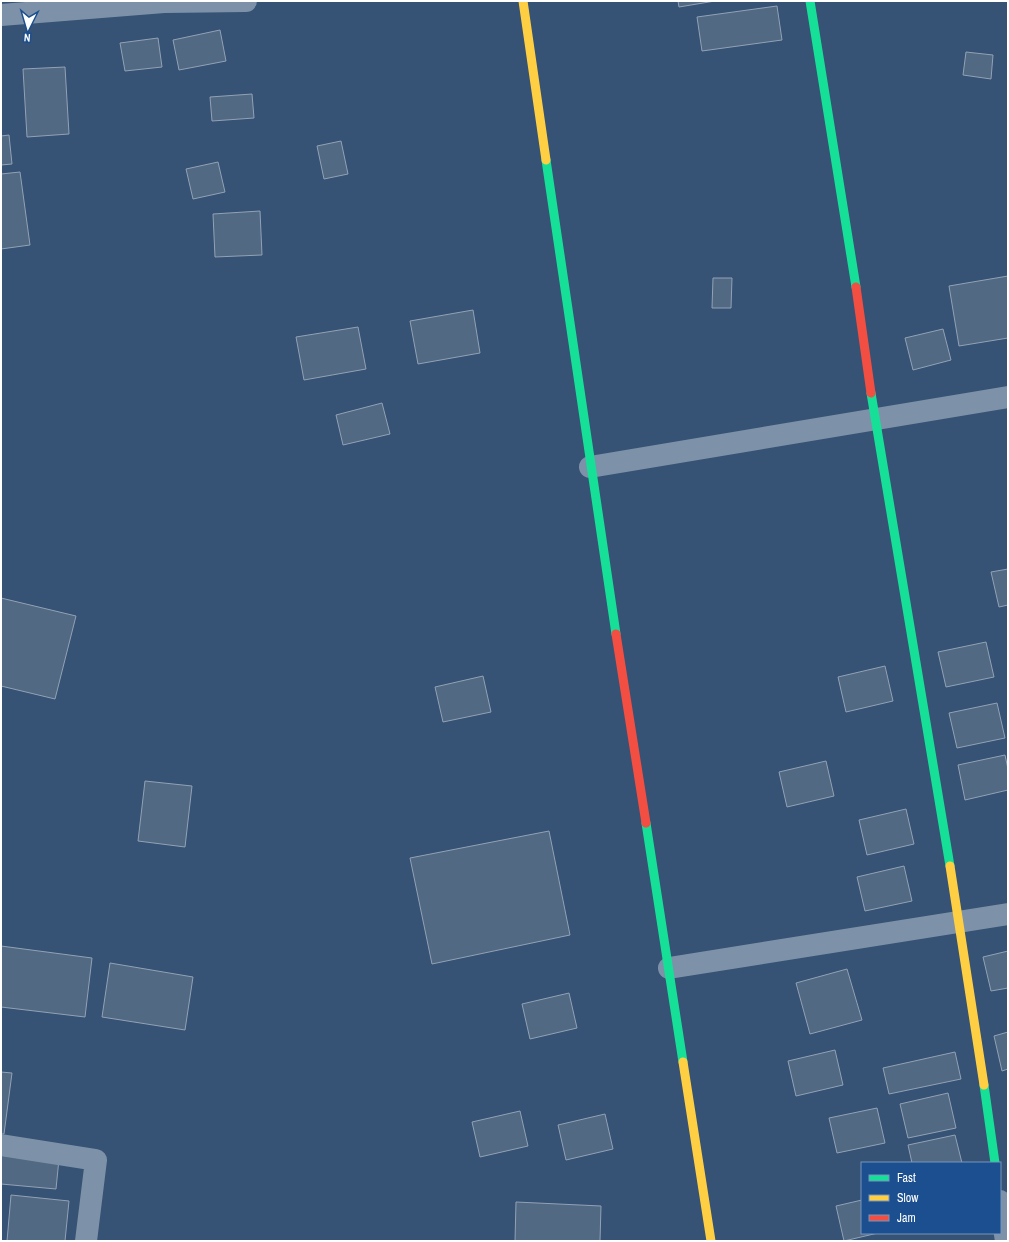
<svg xmlns="http://www.w3.org/2000/svg" width="1009" height="1242" viewBox="0 0 1009 1242" font-family="'Archivo Narrow',sans-serif">
	<style>
		.building { fill: #526984; stroke: #92a2b6 }
		.lines { fill: none; stroke-linecap: round; stroke-linejoin: round }
		.street { stroke: #7d92a8; stroke-width: 22 }
		.fast { stroke: #16e098; stroke-width: 9 }
		.slow { stroke: #ffcf43; stroke-width: 9 }
		.jam { stroke: #f24e42; stroke-width: 9 }
	</style>
	<rect width="100%" height="100%" fill="#365274"/>
	<path class="building" d="M 678,1 L 715,1 L 679,7 Z
		M 777,6 L 782,40 L 702,51 L 697,17 Z
		M 220,30 L 226,61 L 179,70 L 173,40 Z
		M 158,38 L 162,67 L 125,71 L 120,43 Z
		M 966,52 L 993,55 L 991,79 L 963,75 Z
		M 65,67 L 69,134 L 27,137 L 23,69 Z
		M 252,94 L 254,118 L 212,121 L 210,97 Z
		M 9,135 L 12,164 L 1,165 L 1,136 Z
		M 341,141 L 348,174 L 324,179 L 317,146 Z
		M 218,162 L 225,192 L 193,199 L 186,169 Z
		M 20,172 L 30,245 L 1,249 L 1,174 Z
		M 260,211 L 262,255 L 215,257 L 213,214 Z
		M 1008,276 L 1008,338 L 959,346 L 949,286 Z
		M 713,278 L 732,278 L 731,308 L 712,308 Z
		M 473,310 L 480,353 L 418,364 L 410,321 Z
		M 358,327 L 366,369 L 304,380 L 296,337 Z
		M 943,329 L 951,360 L 913,370 L 905,338 Z
		M 382,403 L 390,434 L 343,445 L 336,415 Z
		M 1008,569 L 1008,605 L 999,607 L 991,572 Z
		M 1,598 L 76,616 L 55,699 L 1,686 Z
		M 986,642 L 994,677 L 946,687 L 938,652 Z
		M 885,666 L 893,701 L 846,712 L 838,677 Z
		M 483,676 L 491,712 L 443,722 L 435,687 Z
		M 997,703 L 1005,738 L 957,748 L 949,713 Z
		M 1005,755 L 1008,769 L 1008,790 L 965,800 L 958,765 Z
		M 826,761 L 834,796 L 787,807 L 779,772 Z
		M 145,781 L 192,786 L 185,847 L 138,841 Z
		M 906,809 L 914,844 L 867,855 L 859,820 Z
		M 549,831 L 570,935 L 432,964 L 410,858 Z
		M 904,866 L 912,901 L 865,911 L 857,877 Z
		M 1,946 L 92,958 L 85,1017 L 1,1007 Z
		M 1008,951 L 1008,988 L 991,991 L 983,957 Z
		M 110,963 L 193,977 L 185,1030 L 102,1017 Z
		M 847,969 L 862,1020 L 810,1034 L 796,983 Z
		M 569,993 L 577,1028 L 530,1039 L 522,1004 Z
		M 1008,1032 L 1008,1069 L 1002,1071 L 994,1036 Z
		M 835,1050 L 843,1085 L 796,1096 L 788,1061 Z
		M 955,1052 L 961,1079 L 889,1094 L 883,1068 Z
		M 1,1072 L 12,1073 L 4,1134 L 1,1134 Z
		M 948,1093 L 956,1128 L 908,1138 L 900,1104 Z
		M 877,1108 L 885,1143 L 837,1153 L 829,1118 Z
		M 520,1111 L 528,1146 L 480,1157 L 472,1122 Z
		M 605,1114 L 613,1149 L 566,1160 L 558,1125 Z
		M 955,1135 L 962,1163 L 912,1163 L 908,1145 Z
		M 1,1153 L 59,1159 L 56,1189 L 1,1184 Z
		M 11,1195 L 69,1201 L 65,1241 L 7,1241 Z
		M 862,1200 L 862,1233 L 878,1233 L 844,1241 L 836,1206 Z
		M 516,1202 L 601,1206 L 600,1241 L 515,1241 Z"/>
	<g class="lines">
		<path class="street" d="M 1,15 L 164,2 L 246,1
			M 590,467 L 1008,397
			M 669,968 L 1008,914
			M 1,1145 L 96,1160 L 86,1241
			M 1000,1201 L 1006,1241"/>
		<path class="fast" d="M 810,1 L 856,287
			M 546,160 L 616,634
			M 871,393 L 950,866
			M 646,823 L 683,1062
			M 984,1085 L 995,1163"/>
		<path class="slow" d="M 523,1 L 546,160
			M 950,866 L 984,1085
			M 683,1062 L 711,1241"/>
		<path class="jam" d="M 856,287 L 871,393
			M 616,634 L 646,823"/>
	</g>
	<rect width="1009" height="1242" fill="none" stroke="#ffffff" stroke-width="4"/>
	<rect x="861" y="1162" width="140" height="72" fill="#1b4f8f" stroke="#7695bc"/>
	<rect x="869" y="1175" width="20" height="6" fill="#16e098" stroke="#7695bc"/>
	<text x="897" y="1182" font-size="12" fill="#ffffff">Fast</text>
	<rect x="869" y="1195" width="20" height="6" fill="#ffcf43" stroke="#7695bc"/>
	<text x="897" y="1202" font-size="12" fill="#ffffff">Slow</text>
	<rect x="869" y="1215" width="20" height="6" fill="#f24e42" stroke="#7695bc"/>
	<text x="897" y="1222" font-size="12" fill="#ffffff">Jam</text>
	<g transform="translate(28 28) rotate(185)" stroke="#1b4f8f" stroke-width="3" paint-order="stroke">
	<path d="M0-3L7 15L0 10L-7 15Z" fill="#ffffff"/>
	<text y="-6" font-size="11" font-weight="bold" text-anchor="middle" fill="#ffffff">N</text>
	</g>
</svg>
